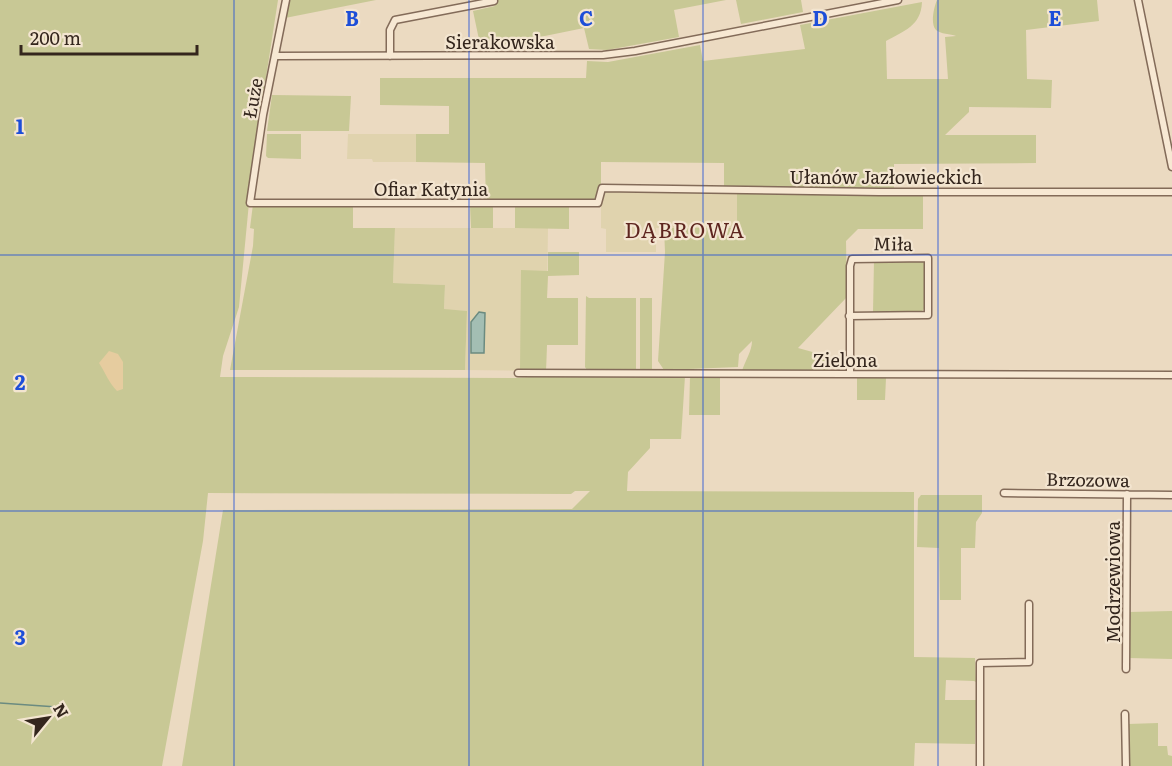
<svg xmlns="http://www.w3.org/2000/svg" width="1172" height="766" viewBox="0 0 1172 766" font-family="Literata,serif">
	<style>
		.farmland { fill: #e0d3ae }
		.green { fill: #c8c895 }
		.sand { fill: #e6cc9f }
		.water { fill: #a3beb3; stroke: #6b8b80; stroke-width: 1.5 }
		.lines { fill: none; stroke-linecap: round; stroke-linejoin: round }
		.stream { stroke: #6b8b80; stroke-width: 1.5 }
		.minor-casing { stroke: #836b59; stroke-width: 9 }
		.minor { stroke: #f7e8d3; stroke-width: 6 }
		.grid { fill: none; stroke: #1d4ed8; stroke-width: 1.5; stroke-opacity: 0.55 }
		.labels { text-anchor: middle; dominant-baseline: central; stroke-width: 4.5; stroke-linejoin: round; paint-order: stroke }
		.street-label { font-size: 18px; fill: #34261d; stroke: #f3e5d0 }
		.quarter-label { font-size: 21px; letter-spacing: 1.5px; fill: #5e251f; stroke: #f3e5d0 }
		.grid-label { font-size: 20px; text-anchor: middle; font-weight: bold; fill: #1d4ed8; stroke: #f3e5d0; stroke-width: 4.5; stroke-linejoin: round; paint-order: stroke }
	</style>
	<rect width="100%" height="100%" fill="#ebdac1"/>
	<path class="farmland" d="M 348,134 L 416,134 L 416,162 L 373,162 L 372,159 L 347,159 Z
		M 601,190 L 737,192 L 737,228 L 656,228 L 656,252 L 606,252 L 606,229 L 601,228 Z
		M 395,228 L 548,228 L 546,371 L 465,370 L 467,311 L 444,310 L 445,285 L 393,283 Z"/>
	<path class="green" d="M 0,0 L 278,0 L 253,161 L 239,307 L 223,356 L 220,377 L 515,378 L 544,376 L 685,376 L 681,439 L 650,439 L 650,448 L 628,472 L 627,491 L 914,492 L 914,657 L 975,658 L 976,682 L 974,681 L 946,680 L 945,700 L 976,700 L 975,744 L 915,743 L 914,766 L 182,766 L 223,510 L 572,509 L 590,491 L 575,491 L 571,494 L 208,493 L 203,541 L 162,766 L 0,766 Z
		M 288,0 L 376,0 L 285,18 Z
		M 494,0 L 726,0 L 674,10 L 679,37 L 607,50 L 589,49 L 584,28 L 481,49 L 473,11 L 495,6 Z
		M 736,0 L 801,0 L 803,12 L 741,24 Z
		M 937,0 L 1097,0 L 1099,21 L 1026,30 L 1027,79 L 1052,80 L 1051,108 L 969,107 L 969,112 L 945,135 L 1036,135 L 1036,163 L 894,164 L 894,189 L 724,187 L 724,163 L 601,162 L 601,186 L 598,187 L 599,199 L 596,202 L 486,202 L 485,163 L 416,162 L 416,134 L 449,134 L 449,106 L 380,105 L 380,78 L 586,78 L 587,61 L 608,62 L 700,45 L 703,61 L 805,49 L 800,25 L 922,2 C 921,26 904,31 886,41 L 887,79 L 948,79 L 945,37 L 956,36 C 951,34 940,34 936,30 C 930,24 934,7 937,0 Z
		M 272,95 L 351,96 L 349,131 L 267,131 Z
		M 267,134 L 301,134 L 301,159 L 268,158 L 266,156 Z
		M 737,192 L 741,193 L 923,194 L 923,229 L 858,229 L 846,241 L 847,297 L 798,348 L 827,356 L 828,371 L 742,371 C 745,361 752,351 752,341 L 739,354 L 738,367 L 664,370 L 658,361 L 665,252 L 664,228 L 737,228 Z
		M 253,204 L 353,205 L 353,228 L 395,228 L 393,283 L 445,285 L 444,309 L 467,311 L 465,370 L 230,370 L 253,246 L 254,229 L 250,228 Z
		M 493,204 L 493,228 L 471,228 L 470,205 Z
		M 515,205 L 569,205 L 569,229 L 515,228 Z
		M 548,252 L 579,252 L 579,275 L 548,276 L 547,298 L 578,298 L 578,345 L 547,345 L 546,371 L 520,370 L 521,270 L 548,271 Z
		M 874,260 L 921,260 L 926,265 L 925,308 L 920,313 L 873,312 Z
		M 586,296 L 589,298 L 636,298 L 636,370 L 587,370 L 585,367 Z
		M 640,298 L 652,298 L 652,370 L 640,370 Z
		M 690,377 L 720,378 L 720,415 L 689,415 Z
		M 857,378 L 886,378 L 885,400 L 857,400 Z
		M 921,495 L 982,495 L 982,513 L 976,522 L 975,548 L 961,548 L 961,600 L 940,600 L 939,548 L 917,547 L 918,499 Z
		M 1172,611 L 1172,659 L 1128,658 L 1129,612 Z
		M 1158,723 L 1158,746 L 1167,746 L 1168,755 L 1172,756 L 1172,766 L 1128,766 L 1128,724 Z"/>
	<path class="sand" d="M 109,351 L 118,354 L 123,362 L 123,389 L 117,391 C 109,383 105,372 99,363 Z"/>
	<path class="water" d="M 479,312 L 485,313 L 484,353 L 471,353 L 471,322 Z"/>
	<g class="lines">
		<path class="stream" d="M 0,703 L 57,707"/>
		<defs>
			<path id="minor" d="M 286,0 L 263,115 L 250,203 L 598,203 L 602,188 L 879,192 L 1172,192
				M 1138,0 L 1172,167
				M 276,56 L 603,55 L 635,51 L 898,0
				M 390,56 L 390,30 L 395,20 L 494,1
				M 849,316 L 928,315 L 928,258 L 852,259 L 850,266 L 850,374
				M 518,373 L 1172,375
				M 1004,493 L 1172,495
				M 1126,669 L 1127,494
				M 1125,714 L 1126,766
				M 980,766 L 980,663 L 1029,662 L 1029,604"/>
		</defs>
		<use href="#minor" class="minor-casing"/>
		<use href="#minor" class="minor"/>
	</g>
	<path class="grid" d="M 234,0 L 234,766M 469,0 L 469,766M 703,0 L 703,766M 938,0 L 938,766M 0,255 L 1172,255M 0,511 L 1172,511"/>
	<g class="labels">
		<g class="street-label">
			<text x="500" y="41">Sierakowska</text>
			<text transform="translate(252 98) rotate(-80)">Łuże</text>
			<text x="886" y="176">Ułanów Jazłowieckich</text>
			<text x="431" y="188">Ofiar Katynia</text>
			<text transform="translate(893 243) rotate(1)">Miła</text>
			<text x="845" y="359">Zielona</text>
			<text transform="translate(1088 479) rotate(1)">Brzozowa</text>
			<text transform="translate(1112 582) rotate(-90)">Modrzewiowa</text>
		</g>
		<g class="quarter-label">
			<text x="685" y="228">DĄBROWA</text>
		</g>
	</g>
	<g class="grid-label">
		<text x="352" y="26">B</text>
		<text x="586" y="26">C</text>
		<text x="820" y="26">D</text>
		<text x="1055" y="26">E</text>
		<text x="20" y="134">1</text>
		<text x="20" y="390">2</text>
		<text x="20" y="645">3</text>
	</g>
	<g transform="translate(48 718) rotate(60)" stroke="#f3e5d0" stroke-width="4.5" paint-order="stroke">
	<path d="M0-4.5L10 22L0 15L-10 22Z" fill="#34261d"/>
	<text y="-9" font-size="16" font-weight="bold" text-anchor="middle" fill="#34261d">N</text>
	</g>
	<path d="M21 45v9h176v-9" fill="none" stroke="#34261d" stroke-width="3"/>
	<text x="30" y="45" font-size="18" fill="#34261d" stroke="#f3e5d0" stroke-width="4.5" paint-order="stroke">200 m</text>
</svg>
